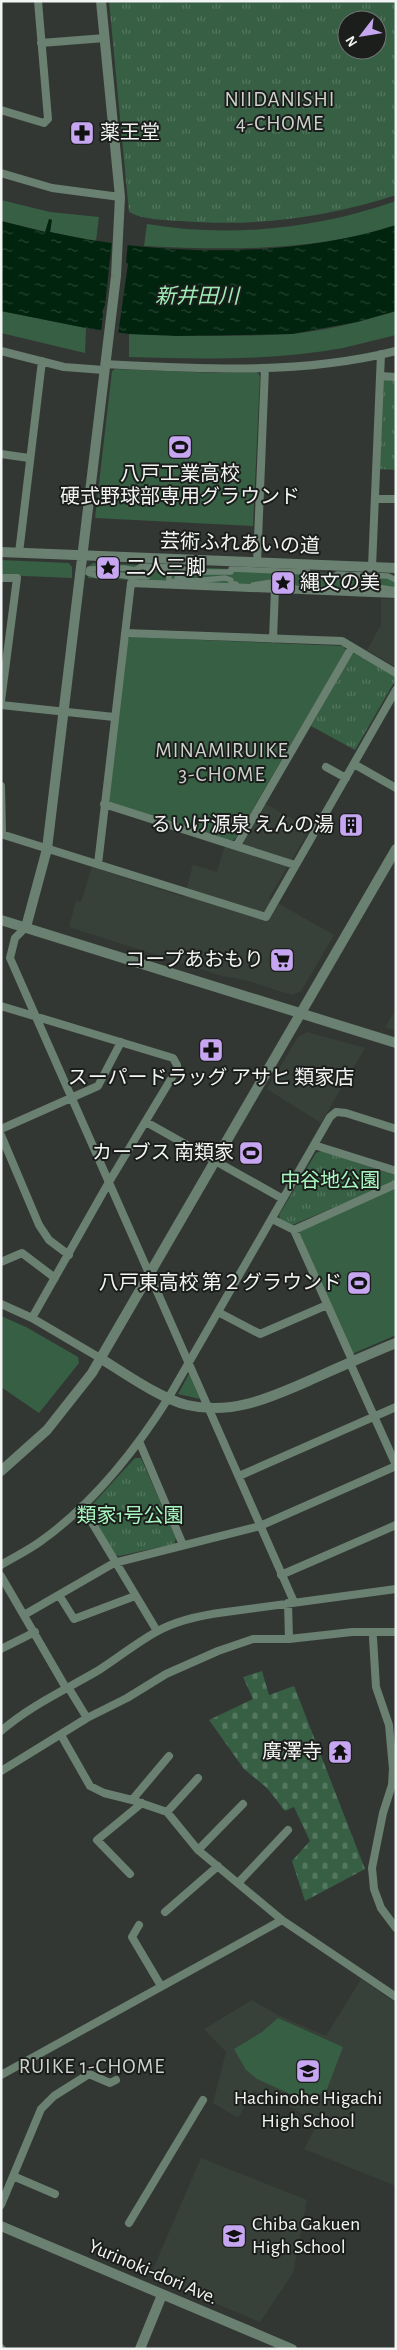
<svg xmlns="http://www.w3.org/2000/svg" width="397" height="2350" viewBox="0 0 397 2350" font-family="'Alegreya Sans','Noto Sans JP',sans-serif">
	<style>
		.built { fill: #374139 }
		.green { fill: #375f44 }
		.cemetery { fill: url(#cemetery-stones) }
		.park { fill: url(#park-tufts); fill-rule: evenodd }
		.water { fill: url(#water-ripples) }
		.pier { fill: #333734 }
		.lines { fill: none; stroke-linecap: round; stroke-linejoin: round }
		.pedestrian { stroke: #6a8070; stroke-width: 5.5 }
		.minor { stroke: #6a8070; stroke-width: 8 }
		.tertiary { stroke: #6a8070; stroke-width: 10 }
		.labels { text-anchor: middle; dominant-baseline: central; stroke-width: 4; stroke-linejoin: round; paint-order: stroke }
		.poi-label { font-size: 20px; fill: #f2f5f3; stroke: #1c1e1c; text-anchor: end }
		.street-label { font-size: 20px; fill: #f2f5f3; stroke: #1c1e1c }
		.park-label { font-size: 20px; fill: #a8f7c0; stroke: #1c1e1c }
		.neighbourhood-label { font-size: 21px; letter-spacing: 1px; fill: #ced3cf; stroke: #1c1e1c }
		.water-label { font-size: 21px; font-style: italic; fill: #9fedb7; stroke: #1c1e1c }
	</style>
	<defs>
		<pattern id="cemetery-stones" width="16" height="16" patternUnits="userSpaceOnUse" patternTransform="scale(1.25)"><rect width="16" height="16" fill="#375f44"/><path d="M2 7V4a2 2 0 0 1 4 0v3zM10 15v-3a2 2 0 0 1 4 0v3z" fill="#54775f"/></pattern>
		<pattern id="park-tufts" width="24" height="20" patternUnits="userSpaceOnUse" patternTransform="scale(1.25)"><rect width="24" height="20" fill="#375f44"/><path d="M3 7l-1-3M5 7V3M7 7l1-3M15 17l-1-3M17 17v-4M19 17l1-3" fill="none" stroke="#54775f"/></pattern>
		<pattern id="water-ripples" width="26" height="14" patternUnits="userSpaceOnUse" patternTransform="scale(1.25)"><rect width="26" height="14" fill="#00240d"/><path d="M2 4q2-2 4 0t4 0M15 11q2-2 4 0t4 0" fill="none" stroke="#264431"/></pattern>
	</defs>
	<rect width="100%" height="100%" fill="#333734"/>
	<path class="built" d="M 381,599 L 396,599 L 396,667 L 367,650 L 381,625 Z
		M 264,803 L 310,829 L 269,898 L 334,935 L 301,991 L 292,995 L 245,980 L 222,976 L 69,927 L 76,901 L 81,902 L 92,867 L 184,897 L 193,865 L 217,872 L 225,845 L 238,849 Z
		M 396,1009 L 396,1031 L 385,1027 Z
		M 307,1032 L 365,1048 L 321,1123 L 267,1089 L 298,1037 Z
		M 361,1979 L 396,2003 L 396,2186 L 304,2149 L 318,2123 L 262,2091 L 259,2094 L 254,2091 L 238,2118 L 213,2103 L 226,2052 L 204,2029 L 252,2000 L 278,2015 L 326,2036 Z
		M 201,2158 L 307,2200 L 293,2273 L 260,2322 L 150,2276 Z"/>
	<path class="green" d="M 1,200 L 50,212 L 99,217 L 96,241 L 50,232 L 52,220 L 49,219 L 46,232 L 1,221 Z
		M 396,201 L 396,225 C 314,252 229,250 144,246 L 147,224 C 229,238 317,229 396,201 Z
		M 1,311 L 86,328 L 85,353 L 1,333 Z
		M 396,311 L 396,335 C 378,339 361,344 343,348 C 273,361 200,359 129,357 L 129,334 C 182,336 237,337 291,334 C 326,331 362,321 396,311 Z
		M 115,369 L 217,373 L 257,372 L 260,376 L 253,526 L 95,518 L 112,371 Z
		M 1,560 L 69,563 L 72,567 L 72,578 L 1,575 Z
		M 93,563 L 396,576 L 396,591 L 88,578 L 89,566 Z
		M 131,637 L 343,646 L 346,650 L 236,838 L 232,841 L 110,803 L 108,799 L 128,639 Z
		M 396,1188 L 396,1335 L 352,1354 L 299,1231 Z
		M 1,1316 L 26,1327 L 78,1357 L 79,1363 L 39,1413 L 1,1387 Z
		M 189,1374 L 200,1399 L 178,1394 Z
		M 278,2018 L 343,2047 L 327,2089 L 308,2102 L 257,2079 L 246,2070 L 234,2049 L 262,2032 Z"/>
	<path class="cemetery" d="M 262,1671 L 269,1695 L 294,1686 L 365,1869 L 305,1901 L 292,1861 L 310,1841 L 294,1807 L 285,1811 L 267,1788 L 244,1769 L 209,1720 L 253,1699 L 243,1677 Z"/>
	<path class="park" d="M 109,1 L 396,1 L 396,195 C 326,218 254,227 181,221 C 164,220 144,220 129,212 ZM 347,20 L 377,20 L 377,50 L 347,50 Z
		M 382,379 L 396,380 L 396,470 L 379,469 Z
		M 356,653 L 396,677 L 396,679 L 355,750 L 311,726 L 352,654 Z
		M 321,1151 L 395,1175 L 396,1181 L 290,1226 L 280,1219 L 279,1215 L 316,1153 Z
		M 135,1458 L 141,1458 L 176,1538 L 174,1544 L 119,1556 L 114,1554 L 89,1512 L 89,1508 Z"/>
	<path class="water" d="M 49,219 L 52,220 L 50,232 C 155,256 293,259 396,225 L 396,311 L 357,322 L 292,334 L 177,336 L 129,334 L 86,328 L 1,311 L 1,221 L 45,232 Z"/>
	<path class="pier" d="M 112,240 L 128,242 L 126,262 L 128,264 L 118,335 L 101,333 L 103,314 L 102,312 L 105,305 Z"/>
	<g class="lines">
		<path class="pedestrian" d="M 236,584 L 231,584 L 231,580 L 225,578 L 194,581 L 177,578 L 177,582 L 169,581 L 169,569 L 147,568 L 147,577 L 138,576 L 135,578 L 115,574 L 112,577 L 100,574 L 99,576 L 88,573 L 89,569 L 124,568 L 135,570 L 141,566 L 178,567 L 192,572 L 231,572 L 231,569 L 308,572 L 309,576 L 334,577 L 337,574 L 388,576 L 396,580
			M 253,585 L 279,581 L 289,584 L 288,587 L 294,587
			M 359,590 L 365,590 L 365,585 L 396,590"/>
		<path class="minor" d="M 41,43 L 105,38
			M 1,110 L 44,123 L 48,119 L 38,1
			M 1,173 L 52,188 L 120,197
			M 1,351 L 64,367 L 104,370
			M 105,364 C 202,369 301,375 396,351
			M 380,376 L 396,377
			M 1,454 L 29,458
			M 375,499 L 396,499
			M 19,553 L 42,361
			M 257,563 L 265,368
			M 372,567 L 381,354
			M 1,578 L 17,578 L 1,701
			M 125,633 L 342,641 L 396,673
			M 273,639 L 275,589
			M 1,705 L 114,717
			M 354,764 L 396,788
			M 326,767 L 346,778
			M 1,786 L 2,834
			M 104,804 L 295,865
			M 1,834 L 266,917 L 396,690
			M 237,845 L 352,647
			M 98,864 L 131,583 L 396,594
			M 26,927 L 15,938 L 10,958 L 294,1602
			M 1,1006 L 173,1058 L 177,1065 L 177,1069 L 109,1182 L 32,1318
			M 146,1122 L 283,1199
			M 1,1129 L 98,1086 L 121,1042
			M 1,1135 L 39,1225 L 49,1240 L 69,1255
			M 314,1145 L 396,1171
			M 272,1219 L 294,1230
			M 1,1262 L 22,1253 L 55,1278
			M 1,1304 L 32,1318 L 100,1358
			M 218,1312 L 260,1334 L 327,1305
			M 353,1362 L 294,1230 L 396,1184
			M 350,1363 L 396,1465
			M 139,1441 L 183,1545
			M 239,1476 L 396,1407
			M 82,1506 L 157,1631
			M 1,1565 C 14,1557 29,1550 41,1541 C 93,1504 135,1451 169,1397 L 330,1117 L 336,1112 L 346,1113 L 396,1129
			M 281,1575 L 396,1525
			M 1,1576 L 66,1688
			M 59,1595 L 74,1619 L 135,1596
			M 288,1603 L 289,1639
			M 24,1615 L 114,1563 L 260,1526 L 396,1466
			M 373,1638 L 376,1687 L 389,1725 L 393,1769 L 392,1785 L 383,1813 L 372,1868 L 374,1889 L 381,1908 L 396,1928
			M 1,1649 L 35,1632
			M 68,1687 L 87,1718
			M 1,1731 C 31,1705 65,1690 99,1670 C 118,1658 136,1643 156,1632 C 177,1620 202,1615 226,1612 L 396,1589
			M 61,1735 L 90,1786 L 104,1793 L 132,1800 L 167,1812 L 198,1850 L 282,1920 L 396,1997
			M 1,1771 L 87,1718 L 127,1698 L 166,1674 L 218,1651 L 253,1639 L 289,1639 L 352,1632 L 396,1632
			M 132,1800 L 169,1756
			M 167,1812 L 198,1778
			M 198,1850 L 243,1804
			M 130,1874 L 97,1840 L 142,1803
			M 239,1882 L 288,1830
			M 165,1912 L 218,1866
			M 139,1925 L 132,1937 L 161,1986
			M 1,2075 L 282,1920
			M 13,2176 L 55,2194
			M 1,2205 L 41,2109 L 54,2096 L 89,2074 L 110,2083 L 116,2080
			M 129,2223 L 203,2100
			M 1,2348 L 2,2349"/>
		<path class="tertiary" d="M 1,552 L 396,568
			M 1,920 L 396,1043
			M 26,927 L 47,849 L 116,276 L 120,197 L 101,1
			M 100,1358 C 124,1373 161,1399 187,1405 C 233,1416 274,1396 315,1378 C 342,1366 369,1354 396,1343
			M 1,1471 L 47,1430 L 92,1373 L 396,849
			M 1,2226 L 292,2349
			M 140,2349 L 162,2295"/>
	</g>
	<defs>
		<symbol id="pharmacy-square" viewBox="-11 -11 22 22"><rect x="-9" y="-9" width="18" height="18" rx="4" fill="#c6a6f0" stroke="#1c1e1c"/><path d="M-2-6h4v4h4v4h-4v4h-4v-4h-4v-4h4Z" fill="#111"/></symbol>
		<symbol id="stadium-square" viewBox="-11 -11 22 22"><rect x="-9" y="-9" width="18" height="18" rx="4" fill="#c6a6f0" stroke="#1c1e1c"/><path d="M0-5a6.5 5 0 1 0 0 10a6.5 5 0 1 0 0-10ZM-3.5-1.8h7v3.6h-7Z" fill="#111"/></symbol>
		<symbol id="sight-square" viewBox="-11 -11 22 22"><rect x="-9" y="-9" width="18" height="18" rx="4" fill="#c6a6f0" stroke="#1c1e1c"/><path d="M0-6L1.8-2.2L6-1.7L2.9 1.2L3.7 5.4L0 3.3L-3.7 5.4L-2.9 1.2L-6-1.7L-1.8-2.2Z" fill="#111"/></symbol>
		<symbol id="building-square" viewBox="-11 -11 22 22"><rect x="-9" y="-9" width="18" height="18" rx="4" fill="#c6a6f0" stroke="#1c1e1c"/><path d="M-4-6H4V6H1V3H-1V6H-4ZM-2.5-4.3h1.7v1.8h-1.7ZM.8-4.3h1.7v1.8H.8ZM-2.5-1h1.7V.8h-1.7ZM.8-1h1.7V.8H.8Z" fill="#111"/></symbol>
		<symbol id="supermarket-square" viewBox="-11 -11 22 22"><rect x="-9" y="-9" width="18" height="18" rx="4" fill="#c6a6f0" stroke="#1c1e1c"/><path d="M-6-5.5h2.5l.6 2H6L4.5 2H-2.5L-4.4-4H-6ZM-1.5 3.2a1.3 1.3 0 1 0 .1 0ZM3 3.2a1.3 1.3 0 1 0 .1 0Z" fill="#111"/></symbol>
		<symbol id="temple-square" viewBox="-11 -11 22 22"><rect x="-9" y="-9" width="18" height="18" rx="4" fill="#c6a6f0" stroke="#1c1e1c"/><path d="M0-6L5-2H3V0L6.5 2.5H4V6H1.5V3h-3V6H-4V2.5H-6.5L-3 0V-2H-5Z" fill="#111"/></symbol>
		<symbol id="school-square" viewBox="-11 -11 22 22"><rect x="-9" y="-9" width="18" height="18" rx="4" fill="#c6a6f0" stroke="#1c1e1c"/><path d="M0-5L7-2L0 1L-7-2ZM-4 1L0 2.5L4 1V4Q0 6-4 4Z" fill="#111"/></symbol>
	</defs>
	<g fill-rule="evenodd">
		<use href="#pharmacy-square" x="68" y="119" width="28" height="28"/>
		<use href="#stadium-square" x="166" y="433" width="28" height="28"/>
		<use href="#sight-square" x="94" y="554" width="28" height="28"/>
		<use href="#sight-square" x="269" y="569" width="28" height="28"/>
		<use href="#building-square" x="337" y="811" width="28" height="28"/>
		<use href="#supermarket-square" x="268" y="946" width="28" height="28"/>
		<use href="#pharmacy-square" x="197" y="1036" width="28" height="28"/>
		<use href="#stadium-square" x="237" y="1139" width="28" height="28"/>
		<use href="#stadium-square" x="345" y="1269" width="28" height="28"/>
		<use href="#temple-square" x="326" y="1738" width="28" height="28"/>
		<use href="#school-square" x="294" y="2057" width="28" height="28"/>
		<use href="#school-square" x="220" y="2222" width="28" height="28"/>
	</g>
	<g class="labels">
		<g class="poi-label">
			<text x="100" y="133" text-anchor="start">薬王堂</text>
			<text x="180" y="474" text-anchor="middle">八戸工業高校<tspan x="180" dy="23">硬式野球部専用グラウンド</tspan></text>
			<text x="126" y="568" text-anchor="start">二人三脚</text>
			<text x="300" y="583" text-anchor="start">縄文の美</text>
			<text x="334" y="825">るいけ源泉 えんの湯</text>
			<text x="264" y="960">コープあおもり</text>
			<text x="211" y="1078" text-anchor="middle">スーパードラッグ アサヒ 類家店</text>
			<text x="234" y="1153">カーブス 南類家</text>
			<text x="342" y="1283">八戸東高校 第２グラウンド</text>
			<text x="322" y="1752">廣澤寺</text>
			<text x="308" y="2098" text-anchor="middle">Hachinohe Higachi<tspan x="308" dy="23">High School</tspan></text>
			<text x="252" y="2224" text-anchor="start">Chiba Gakuen<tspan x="252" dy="23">High School</tspan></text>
		</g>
		<g class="street-label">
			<text transform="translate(240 544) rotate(2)">芸術ふれあいの道</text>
			<text transform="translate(153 2272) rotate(23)">Yurinoki-dori Ave.</text>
		</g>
		<g class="park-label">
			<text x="330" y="1181">中谷地公園</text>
			<text x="130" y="1516">類家1号公園</text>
		</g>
		<g class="neighbourhood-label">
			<text x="280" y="99">NIIDANISHI<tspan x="280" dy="24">4-CHOME</tspan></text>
			<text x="222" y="750">MINAMIRUIKE<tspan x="222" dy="24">3-CHOME</tspan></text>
			<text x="92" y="2066">RUIKE 1-CHOME</text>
		</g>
		<g class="water-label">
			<text x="197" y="296">新井田川</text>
		</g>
	</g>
	<rect width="397" height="2350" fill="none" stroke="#f2f5f3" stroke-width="5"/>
	<g transform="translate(362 35) rotate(239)"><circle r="24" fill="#1c1e1c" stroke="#727472"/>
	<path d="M0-4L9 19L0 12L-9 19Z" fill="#c6a6f0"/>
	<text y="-8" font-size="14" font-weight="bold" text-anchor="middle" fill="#f2f5f3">N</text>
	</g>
</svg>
